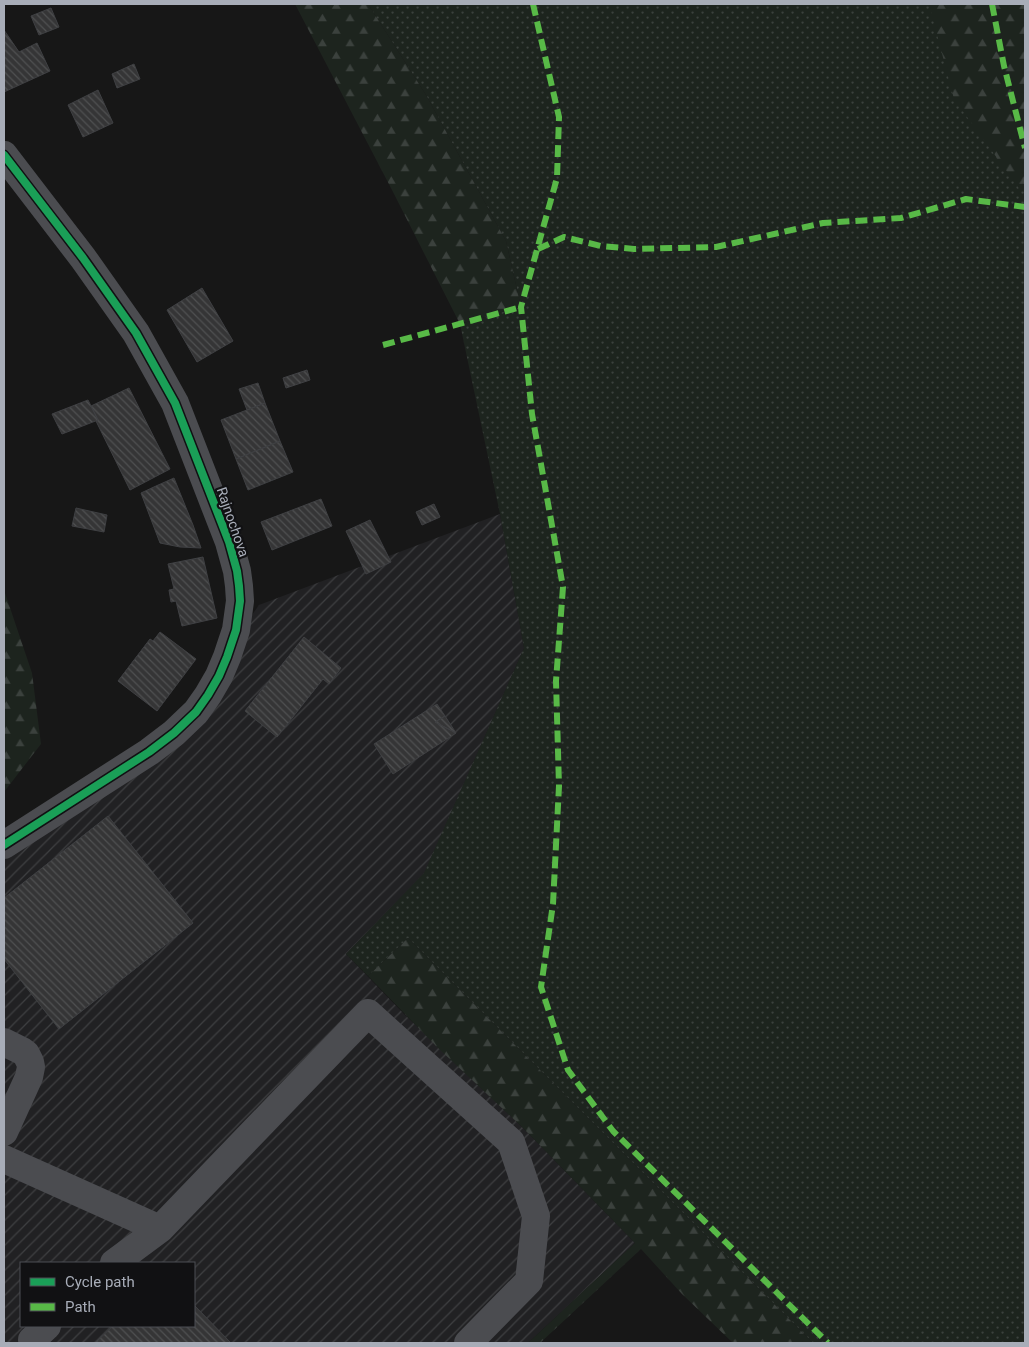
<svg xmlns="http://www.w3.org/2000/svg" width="1029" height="1347" viewBox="0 0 1029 1347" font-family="Roboto,sans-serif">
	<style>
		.industrial { fill: url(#industrial-furrows); fill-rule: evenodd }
		.grass { fill: url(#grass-dots) }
		.forest { fill: url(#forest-firs) }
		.building { fill: url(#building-back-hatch); stroke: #3f4043 }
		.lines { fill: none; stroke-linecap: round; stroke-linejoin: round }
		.minor { stroke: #4b4c50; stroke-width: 28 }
		.quiet { stroke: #58b947; stroke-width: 6; stroke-dasharray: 12 6; stroke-linecap: butt }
		.cycleway-casing { stroke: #111113; stroke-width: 11 }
		.cycleway { stroke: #1a9f57; stroke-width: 8 }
		.labels { text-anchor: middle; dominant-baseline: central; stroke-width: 4.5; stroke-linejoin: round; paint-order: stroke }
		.street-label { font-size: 14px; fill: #a8adb8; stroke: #111113 }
	</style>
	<defs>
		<pattern id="industrial-furrows" width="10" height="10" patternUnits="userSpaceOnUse" patternTransform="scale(1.25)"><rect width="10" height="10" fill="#212123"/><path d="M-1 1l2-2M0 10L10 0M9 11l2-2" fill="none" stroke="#3e3f41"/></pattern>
		<pattern id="grass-dots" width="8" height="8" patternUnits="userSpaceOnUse" patternTransform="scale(1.25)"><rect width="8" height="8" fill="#1d241e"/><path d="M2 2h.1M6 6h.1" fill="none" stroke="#3b413d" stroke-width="1.8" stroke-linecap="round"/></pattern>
		<pattern id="forest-firs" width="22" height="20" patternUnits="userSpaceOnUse" patternTransform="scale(1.25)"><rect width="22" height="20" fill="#1d241e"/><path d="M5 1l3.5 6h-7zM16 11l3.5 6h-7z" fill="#3b413d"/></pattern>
		<pattern id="building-back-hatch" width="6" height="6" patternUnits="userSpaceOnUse" patternTransform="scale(1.25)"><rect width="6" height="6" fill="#353536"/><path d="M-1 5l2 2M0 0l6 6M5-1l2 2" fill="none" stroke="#4f5051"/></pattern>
	</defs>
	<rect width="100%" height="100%" fill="#171717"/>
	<path class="industrial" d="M 500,514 L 524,648 L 424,874 L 346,954 L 404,1014 L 522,1127 L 635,1243 L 528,1343 L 4,1343 L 4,859 L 172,731 L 259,605 ZM 21,1263 L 194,1263 L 194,1326 L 21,1326 Z"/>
	<path class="grass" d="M 368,4 L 929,4 L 1019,188 L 1025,188 L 1025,1343 L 813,1343 L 408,938 L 368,976 L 346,954 L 424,873 L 524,648 L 500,514 L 460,324 L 521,307 L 506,241 L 426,95 Z"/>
	<path class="forest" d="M 295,4 L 368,4 L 426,95 L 506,241 L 521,307 L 460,324 L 392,190 Z
		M 929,4 L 1025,4 L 1025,188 L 1019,188 L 954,99 Z
		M 4,590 L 32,673 L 41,744 L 4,792 Z
		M 408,938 L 813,1343 L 733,1343 L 682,1294 L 641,1249 L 540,1343 L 528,1343 L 635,1243 L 522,1127 L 436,1046 L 368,976 Z"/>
	<path class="building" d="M 51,8 L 59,27 L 39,35 L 31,16 Z
		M 4,30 L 19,52 L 37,43 L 50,71 L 4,92 Z
		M 134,64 L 140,79 L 117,88 L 112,74 Z
		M 98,90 L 113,123 L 83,137 L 68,105 Z
		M 202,288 L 233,341 L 197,362 L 167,310 Z
		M 307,370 L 310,380 L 286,388 L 283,378 Z
		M 258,383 L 265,403 L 247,410 L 239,389 Z
		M 129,388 L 170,469 L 130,490 L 96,421 L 98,420 L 91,406 Z
		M 88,400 L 98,420 L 62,434 L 52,414 Z
		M 265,403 L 280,441 L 236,459 L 221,420 Z
		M 280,441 L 293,472 L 248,490 L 236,459 Z
		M 174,478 L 193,525 L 201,548 L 180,547 L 160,543 L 141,493 L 156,486 Z
		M 321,499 L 332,526 L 272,550 L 261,522 Z
		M 434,504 L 440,517 L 422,525 L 416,512 Z
		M 76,508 L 107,515 L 104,532 L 72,526 Z
		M 370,520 L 391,562 L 366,574 L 346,531 Z
		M 203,557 L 217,618 L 182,626 L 176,601 L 171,602 L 169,590 L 174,589 L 168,564 Z
		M 160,632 L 196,659 L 157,711 L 118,681 L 150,639 L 153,641 Z
		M 304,637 L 341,668 L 329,684 L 323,679 L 277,737 L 245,711 Z
		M 437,704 L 445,716 L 435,722 L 456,733 L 393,774 L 374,744 Z
		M 445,716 L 456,733 L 435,722 Z
		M 108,816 L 193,923 L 59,1029 L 4,959 L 4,898 Z
		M 194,1305 L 231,1343 L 95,1343 L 113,1326 L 194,1326 Z"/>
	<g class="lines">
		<path class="minor" d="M 4,155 L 83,258 L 136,333 L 175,403 L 229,542 L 237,571 L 239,586 L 240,601 L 236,630 L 227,657 L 219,676 L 208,695 L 196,712 L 174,733 L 149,752 L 4,845
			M 4,1042 L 22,1051 L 26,1054 L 30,1062 L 31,1067 L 29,1077 L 4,1132
			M 4,1159 L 160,1229
			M 114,1263 L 160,1229 L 368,1013 L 511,1142 L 536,1216 L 529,1281 L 468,1343
			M 35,1343 L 32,1340 L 47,1326"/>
		<path class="quiet" d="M 533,4 L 559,117 L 557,178 L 521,307 L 532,414 L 563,587 L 556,681 L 559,786 L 553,904 L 541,987 L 568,1070 L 613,1131 L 828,1343
			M 992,4 L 1004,66 L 1025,148
			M 538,249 L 564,237 L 601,246 L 634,249 L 716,247 L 823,223 L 901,218 L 966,199 L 1025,207
			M 383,345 L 521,307"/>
		<defs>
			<path id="cycleway" d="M 4,155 L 83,258 L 136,333 L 175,403 L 229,542 L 237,571 L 239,586 L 240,601 L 236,630 L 227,657 L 219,676 L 208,695 L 196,712 L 174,733 L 149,752 L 4,845"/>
		</defs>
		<use href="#cycleway" class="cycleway-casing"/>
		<use href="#cycleway" class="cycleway"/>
	</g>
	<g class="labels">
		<g class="street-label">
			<text transform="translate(233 522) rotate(71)">Rajnochova</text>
		</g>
	</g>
	<rect width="1029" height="1347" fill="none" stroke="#a8adb8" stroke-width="10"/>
	<rect x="20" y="1262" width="175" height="65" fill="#111113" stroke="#4d4f55"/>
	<rect x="30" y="1278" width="25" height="8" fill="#1a9f57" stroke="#4d4f55"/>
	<text x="65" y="1287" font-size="15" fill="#a8adb8">Cycle path</text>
	<rect x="30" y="1303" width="25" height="8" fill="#58b947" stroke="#4d4f55"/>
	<text x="65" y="1312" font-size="15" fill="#a8adb8">Path</text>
</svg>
